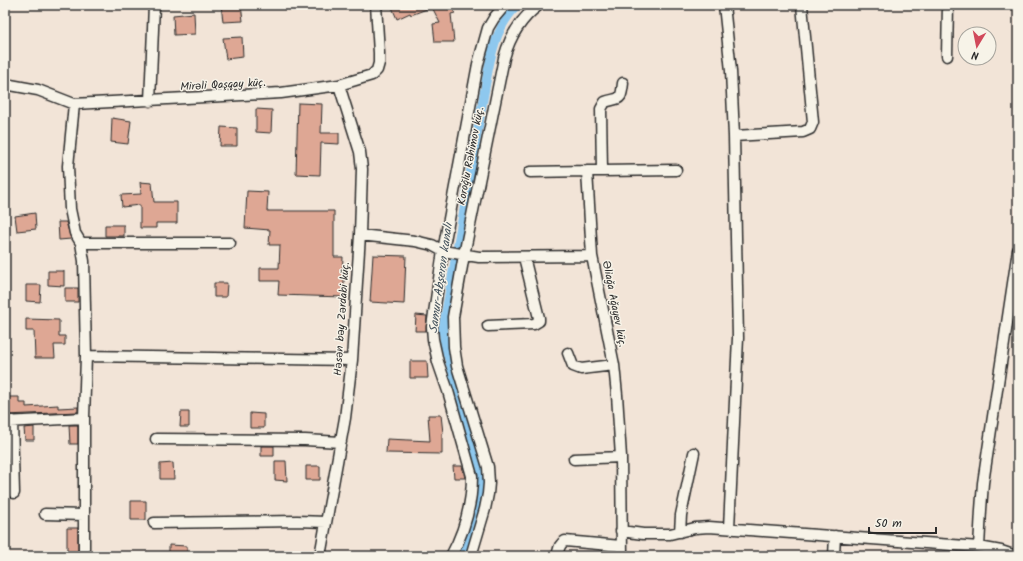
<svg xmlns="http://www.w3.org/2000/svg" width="1023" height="561" viewBox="0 0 1023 561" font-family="Kalam,sans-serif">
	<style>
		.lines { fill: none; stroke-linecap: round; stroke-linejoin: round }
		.canal { stroke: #8ec8ee; stroke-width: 9 }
		.building { fill: #dea794; stroke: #2b2b2b }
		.minor-casing { stroke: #2b2b2b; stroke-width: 13 }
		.minor { stroke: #f7f3e8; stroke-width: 10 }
		.labels { text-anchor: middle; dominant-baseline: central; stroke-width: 3; stroke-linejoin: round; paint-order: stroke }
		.street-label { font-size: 11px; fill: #2b2b2b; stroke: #f7f3e8 }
		.water-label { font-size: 12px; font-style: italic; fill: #44525c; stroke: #f7f3e8 }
	</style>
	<rect width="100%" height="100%" fill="#f2e4d7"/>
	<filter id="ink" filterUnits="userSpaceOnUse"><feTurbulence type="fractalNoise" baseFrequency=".025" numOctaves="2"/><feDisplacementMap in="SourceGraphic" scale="8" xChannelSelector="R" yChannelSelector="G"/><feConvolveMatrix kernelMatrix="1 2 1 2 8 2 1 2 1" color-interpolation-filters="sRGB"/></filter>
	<g filter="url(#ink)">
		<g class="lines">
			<path class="canal" d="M 460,556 C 470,539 482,501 481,481 C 481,476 480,471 479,466 L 445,345 L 443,329 L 488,71 C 493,46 499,23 518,5"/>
		</g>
		<path class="building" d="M 221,5 L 241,5 L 243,21 L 223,22 Z
			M 391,5 L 451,5 L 455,13 L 451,14 L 454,42 L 435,42 L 433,24 L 440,23 L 432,7 L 411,15 L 410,13 L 397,19 Z
			M 194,13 L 195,34 L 174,35 L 173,15 Z
			M 242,37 L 243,57 L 226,59 L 223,38 Z
			M 298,103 L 322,104 L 321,133 L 339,133 L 339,144 L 321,143 L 320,175 L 296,174 Z
			M 256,109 L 272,110 L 271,133 L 256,132 Z
			M 112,118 L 131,121 L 128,144 L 111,142 Z
			M 221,127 L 237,128 L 237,146 L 220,146 Z
			M 140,182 L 152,183 L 154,202 L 177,202 L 177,223 L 156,223 L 156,228 L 140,228 L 140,205 L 122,207 L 121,195 L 141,194 Z
			M 247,191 L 268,192 L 267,211 L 334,211 L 334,257 L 343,257 L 342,278 L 344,278 L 344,297 L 278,295 L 279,281 L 260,281 L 260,268 L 279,268 L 280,245 L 269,245 L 270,230 L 245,228 Z
			M 35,213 L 36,229 L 17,231 L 15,216 Z
			M 58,222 L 66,222 L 71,239 L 59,240 Z
			M 105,225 L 124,225 L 124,236 L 105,236 Z
			M 373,255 L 406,256 L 404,304 L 370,302 Z
			M 48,271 L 64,271 L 64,286 L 48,285 Z
			M 214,283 L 227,283 L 226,297 L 214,297 Z
			M 26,285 L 41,285 L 40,302 L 26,301 Z
			M 65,288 L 78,288 L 78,302 L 65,302 Z
			M 416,315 L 427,316 L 426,331 L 415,331 Z
			M 26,319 L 59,320 L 59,336 L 65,336 L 65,345 L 54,345 L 55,358 L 35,358 L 34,331 L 26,331 Z
			M 410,361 L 427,361 L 428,378 L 410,378 Z
			M 8,397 L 19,397 L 19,403 L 26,403 L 26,407 L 58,405 L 58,408 L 78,407 L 78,412 L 5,415 L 5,406 L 8,405 Z
			M 181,412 L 189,412 L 189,427 L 180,427 Z
			M 250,413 L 264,414 L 264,428 L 250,428 Z
			M 428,415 L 441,415 L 443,433 L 442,433 L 442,454 L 386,453 L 387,439 L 430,441 Z
			M 69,425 L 78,425 L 78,444 L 70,444 Z
			M 34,427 L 34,440 L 25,440 L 24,428 Z
			M 261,446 L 274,446 L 274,456 L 261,456 Z
			M 275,461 L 286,461 L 287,481 L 275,480 Z
			M 173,463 L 174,479 L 160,479 L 160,464 Z
			M 306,466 L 320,466 L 320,480 L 306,480 Z
			M 453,466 L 462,466 L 465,478 L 454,478 Z
			M 131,501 L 146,501 L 146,520 L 131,520 Z
			M 67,528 L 78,528 L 78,556 L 67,556 Z
			M 169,545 L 187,546 L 187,556 L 169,556 Z"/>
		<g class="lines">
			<defs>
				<path id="minor" d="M 724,5 L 731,71 L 734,136 L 738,338 L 729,528
					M 947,56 L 948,5
					M 5,84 L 38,90 L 74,104 L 281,93 L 339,85 L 372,75 L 377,70 L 379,63 L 379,53 L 376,5
					M 150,101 L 154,5
					M 74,104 L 68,166 L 70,209 L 75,233 L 81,243 L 84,261 L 86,356 L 84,418 L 84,556
					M 734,136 L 803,132 L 810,129 L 813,122 L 802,5
					M 602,171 L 676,170
					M 530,172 L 587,171
					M 360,235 L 415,241 L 432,245 L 443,251 L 479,257 L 592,256
					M 81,243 L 230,243
					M 488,326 L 534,324 L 539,321 L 539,318 L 524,257
					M 568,353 L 573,366 L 581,369 L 614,365
					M 86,356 L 352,360
					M 12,421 L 14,493
					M 5,422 L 84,418
					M 156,439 L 305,440 L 341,442
					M 574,459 L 621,457
					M 45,514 L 84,515
					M 154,523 L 297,521 L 326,522
					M 621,531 L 643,534 L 670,534 L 695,528 L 709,527 L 979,547 L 1001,551 L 1013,555
					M 680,532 L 681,515 L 694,453
					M 979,547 L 981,510 L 983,483 L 1018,250
					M 320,556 L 345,418 L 352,360 L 360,235 L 362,169 L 360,152 L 339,85
					M 451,556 C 464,532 472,503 472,476 L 448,391 L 438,362 L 433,339 L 432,327 L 443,251 L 478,64 L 488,28 L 494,18 L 505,5
					M 471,556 L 485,509 L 488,494 L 489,483 L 488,467 L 457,366 L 454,347 L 453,317 L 464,255 L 504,58 C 510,36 520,19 539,5
					M 557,556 C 559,549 559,544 565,541 L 621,546
					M 622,556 L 621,457 L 617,395 L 614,365 L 592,256 L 587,171 L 602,171 L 601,109 L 605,102 C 621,97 621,101 623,83
					M 834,556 L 835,536"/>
			</defs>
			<use href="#minor" class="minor-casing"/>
			<use href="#minor" class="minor"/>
		</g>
	</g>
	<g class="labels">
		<g class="street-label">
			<text transform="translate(223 85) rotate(-3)">Mirəli Qaşqay küç.</text>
			<text transform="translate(471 156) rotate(-79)">Koroğlu Rəhimov küç.</text>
			<text transform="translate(614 304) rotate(79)">Əliağa Ağayev küç.</text>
			<text transform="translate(342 319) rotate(-86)">Həsən bəy Zərdabi küç.</text>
		</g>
		<g class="water-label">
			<text transform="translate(441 278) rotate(-82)">Samur-Abşeron kanalı</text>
		</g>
	</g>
	<rect width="1023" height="561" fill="none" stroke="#f7f3e8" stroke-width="20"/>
	<rect x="10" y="10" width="1003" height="541" fill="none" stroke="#2b2b2b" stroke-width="1.5" filter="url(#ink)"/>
	<g transform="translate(977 46) rotate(190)"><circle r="19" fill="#f7f3e8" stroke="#a5a39c"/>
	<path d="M0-3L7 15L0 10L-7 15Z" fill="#d1495b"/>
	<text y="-6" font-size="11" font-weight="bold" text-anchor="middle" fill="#2b2b2b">N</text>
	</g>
	<path d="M869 527v6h67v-6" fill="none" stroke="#2b2b2b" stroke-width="2"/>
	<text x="875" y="527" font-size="12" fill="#2b2b2b" stroke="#f7f3e8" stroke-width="3" paint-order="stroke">50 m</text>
</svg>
